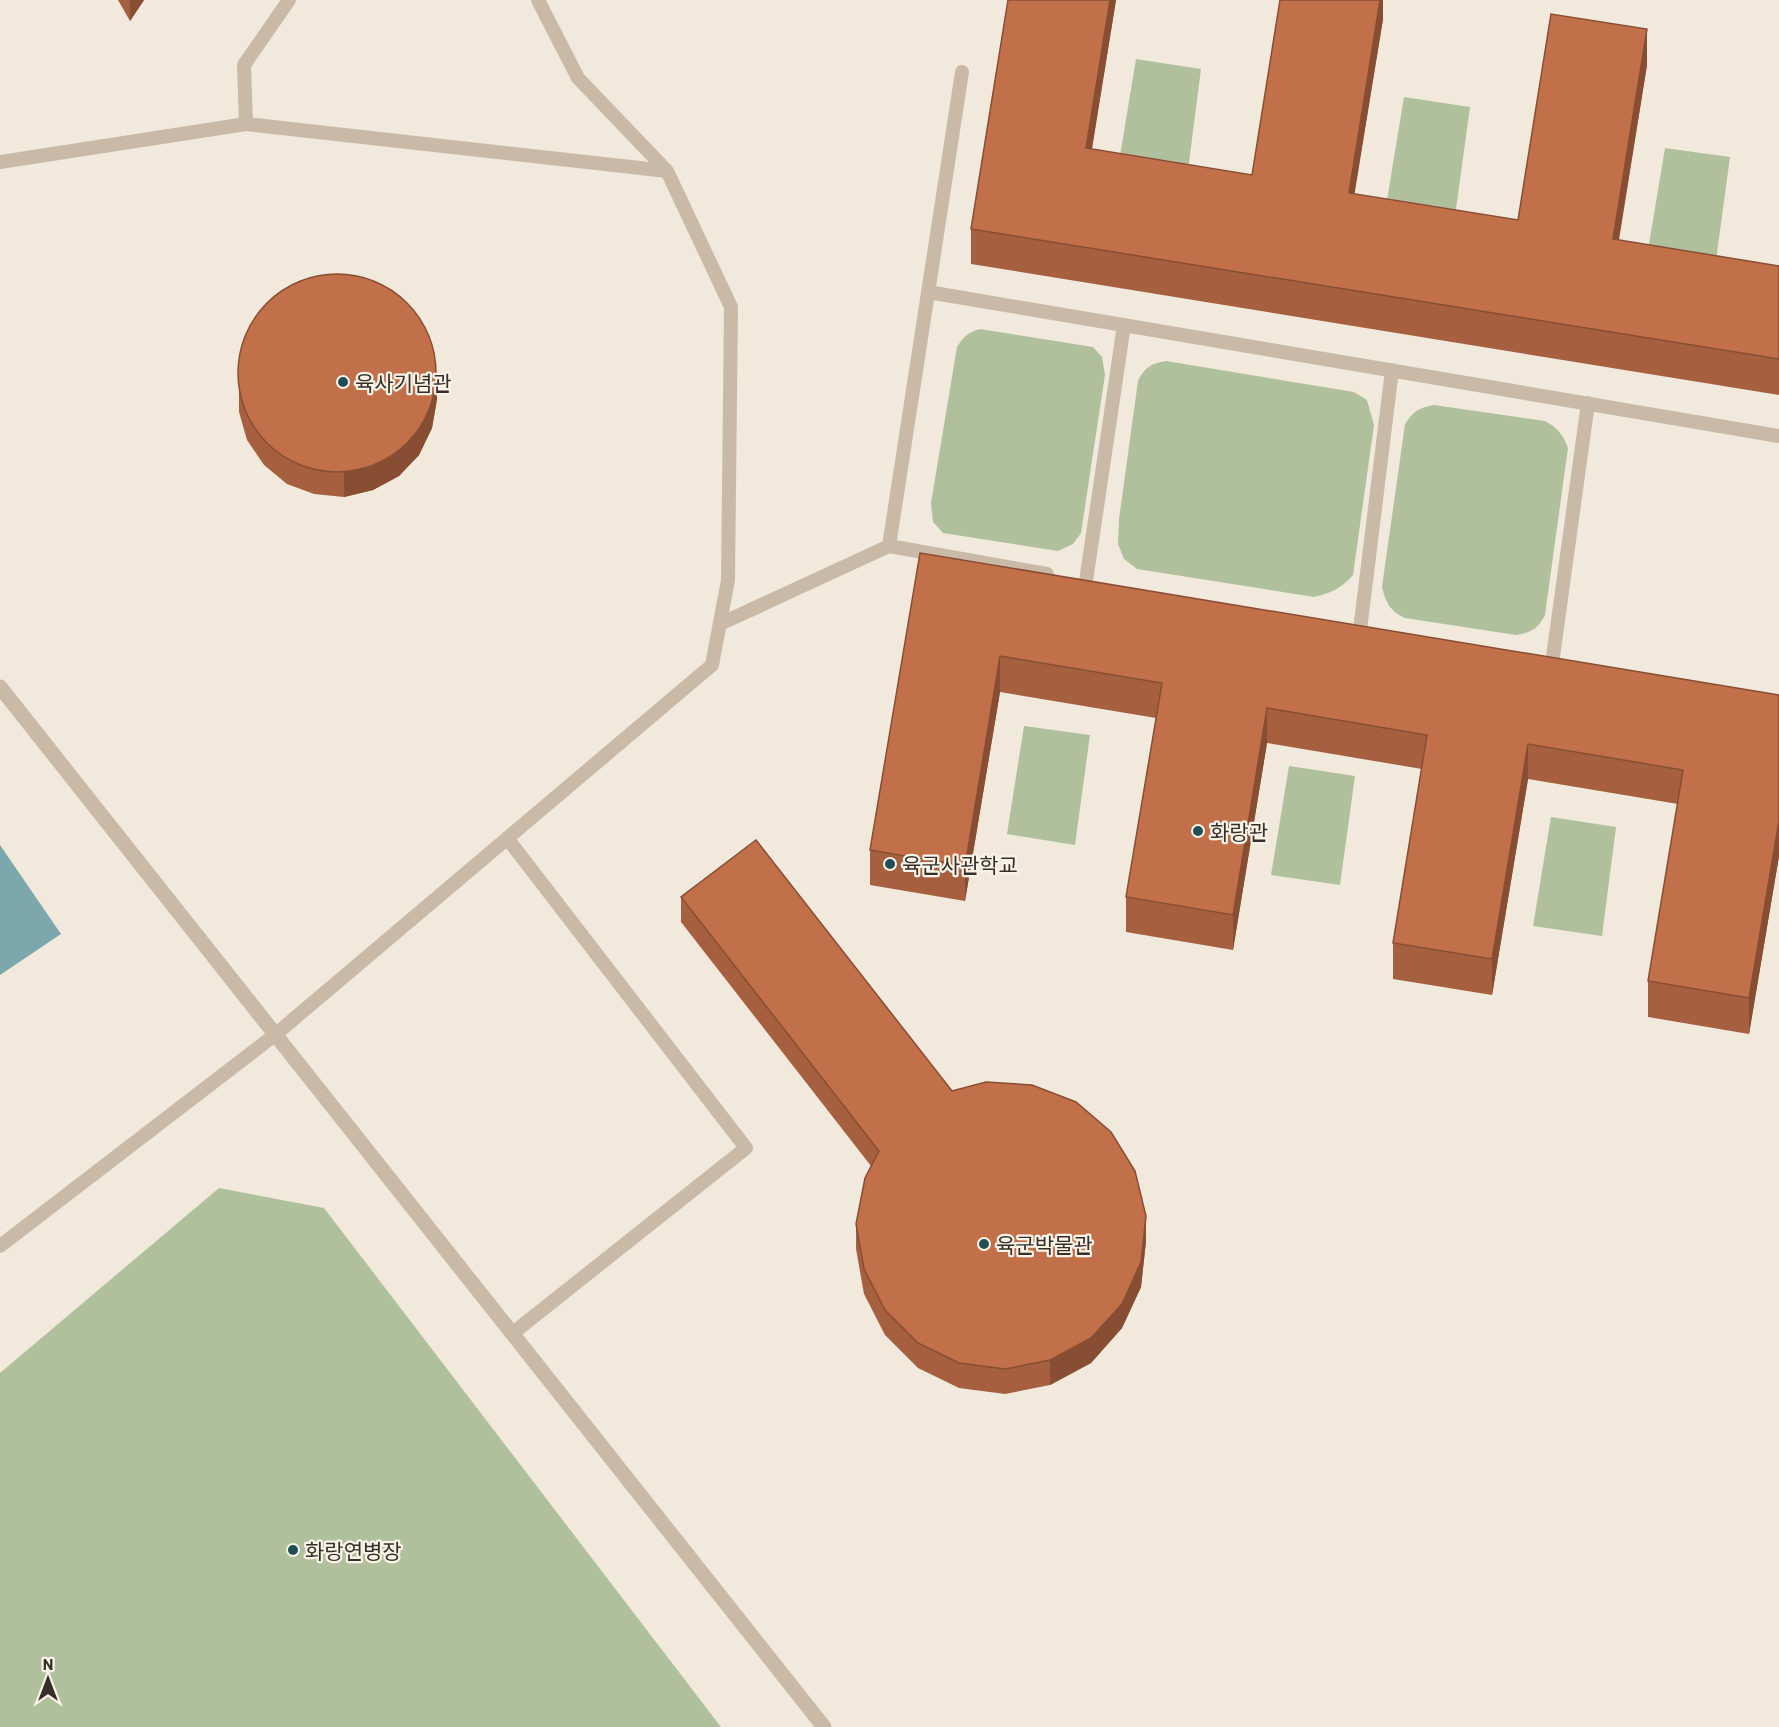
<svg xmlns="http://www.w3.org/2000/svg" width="1779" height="1727" viewBox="0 0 1779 1727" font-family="Barlow,'Noto Sans KR',sans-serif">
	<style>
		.green { fill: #b1c09c }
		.water { fill: #7ca7ad }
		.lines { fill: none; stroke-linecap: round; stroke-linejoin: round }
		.lane { stroke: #c9baa8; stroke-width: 14 }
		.street { stroke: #c9baa8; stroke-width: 15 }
		.wall { fill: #a7603f }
		.shaded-wall { fill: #884e33 }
		.building { fill: #c27049; stroke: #884e33; stroke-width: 1.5 }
		.poi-dot { fill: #1f4e56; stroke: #f9f3e8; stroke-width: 2 }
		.labels { text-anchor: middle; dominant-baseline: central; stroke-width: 4.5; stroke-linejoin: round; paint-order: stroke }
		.poi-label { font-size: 21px; fill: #362e28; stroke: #f9f3e8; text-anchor: start }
	</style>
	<rect width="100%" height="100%" fill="#f1e9dc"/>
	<path class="green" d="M 1136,59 L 1201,69 L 1187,178 L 1118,168 Z
		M 1404,97 L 1470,107 L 1455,216 L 1386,206 Z
		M 1665,148 L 1730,157 L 1715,268 L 1647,256 Z
		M 980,329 L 1093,347 L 1102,357 L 1105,375 L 1081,533 L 1073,544 L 1058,551 L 943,533 L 933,522 L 931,503 L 957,347 C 963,337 968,332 980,329 Z
		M 1166,361 L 1354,392 L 1367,400 L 1374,425 L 1353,575 C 1342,588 1331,593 1314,597 L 1137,569 L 1124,559 L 1118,544 L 1119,519 L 1138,381 C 1144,368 1151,363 1166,361 Z
		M 1434,405 L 1545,421 C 1558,428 1563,435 1568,448 L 1545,615 C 1538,629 1532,632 1516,635 L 1405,618 C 1390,611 1386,603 1382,587 L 1405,424 C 1413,412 1419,407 1434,405 Z
		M 1024,726 L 1090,735 L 1075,845 L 1007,834 Z
		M 1289,766 L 1355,776 L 1340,885 L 1271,875 Z
		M 1551,817 L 1616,827 L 1602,936 L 1533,926 Z
		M 219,1188 L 324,1208 L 721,1727 L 0,1727 L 0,1373 Z"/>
	<path class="water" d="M 0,845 L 61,934 L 0,975 Z"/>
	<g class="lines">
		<path class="lane" d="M 246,124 L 244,65 L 289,0
			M 0,162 L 246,124 L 667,171
			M 928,292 L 1779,436
			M 889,546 L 962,72
			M 1086,581 L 1124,325
			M 720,624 L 889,546 L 1047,574
			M 1360,630 L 1392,370
			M 1552,664 L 1588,403
			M 507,838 L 746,1148 L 513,1333
			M 0,1246 L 276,1034 L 712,665 L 728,580 L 731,307 L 667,171 L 578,78 L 538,0"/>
		<path class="street" d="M 0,687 L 824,1727"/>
	</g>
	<path class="wall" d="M 118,0 L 144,0 L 130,21 Z
		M 1008,0 L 1116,0 L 1092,149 L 1252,175 L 1383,0 L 1383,19 L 1354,194 L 1518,220 L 1647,65 L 1619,240 L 1779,266 L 1779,395 L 971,264 L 971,229 Z
		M 239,387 L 437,399 L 432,428 L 419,455 L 399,476 L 373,490 L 344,497 L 314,494 L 287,484 L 264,465 L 247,440 L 239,412 Z
		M 920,553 L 1779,695 L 1779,856 L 1749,1034 L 1648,1017 L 1648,981 L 1678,804 L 1528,779 L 1492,995 L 1393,979 L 1393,943 L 1422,769 L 1267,743 L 1233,950 L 1126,932 L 1126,897 L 1156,718 L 1000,692 L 965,901 L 870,885 L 870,850 Z
		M 681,897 L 952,1091 L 1146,1241 L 1141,1287 L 1122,1328 L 1091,1363 L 1050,1385 L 1005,1394 L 959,1388 L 918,1368 L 885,1335 L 864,1294 L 856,1249 L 856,1224 L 871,1166 L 681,922 Z"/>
	<path class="shaded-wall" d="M 130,0 L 144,0 L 130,21 Z
		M 1110,0 L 1116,0 L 1086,184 L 1086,148 Z
		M 1380,0 L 1383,0 L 1383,19 L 1349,228 L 1349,193 Z
		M 1647,29 L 1647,65 L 1613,274 L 1613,239 Z
		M 437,374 L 437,399 L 432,428 L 419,455 L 399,476 L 373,490 L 344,497 L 344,472 Z
		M 1000,656 L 1000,692 L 965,901 L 965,866 Z
		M 1267,708 L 1267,743 L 1233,950 L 1233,915 Z
		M 1528,744 L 1528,779 L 1492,995 L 1492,959 Z
		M 1779,821 L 1779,856 L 1749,1034 L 1749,998 Z
		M 1146,1216 L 1146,1241 L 1141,1287 L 1122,1328 L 1091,1363 L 1050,1385 L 1050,1360 Z"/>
	<path class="building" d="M 1008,0 L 1110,0 L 1086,148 L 1252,175 L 1280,0 L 1380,0 L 1349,193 L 1518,220 L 1551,14 L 1647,29 L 1613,239 L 1779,266 L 1779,359 L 971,229 Z
		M238 373a99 99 0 1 1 198 0a99 99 0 1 1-198 0Z
		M 920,553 L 1779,695 L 1779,821 L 1749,998 L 1648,981 L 1683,770 L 1528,744 L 1492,959 L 1393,943 L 1427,735 L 1267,708 L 1233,915 L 1126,897 L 1162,683 L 1000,656 L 965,866 L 870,850 Z
		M 756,840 L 952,1091 L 986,1082 L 1032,1085 L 1076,1102 L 1111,1132 L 1135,1171 L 1146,1216 L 1141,1262 L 1122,1304 L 1091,1338 L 1050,1360 L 1005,1369 L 959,1363 L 918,1343 L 885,1310 L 864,1269 L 856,1224 L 865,1178 L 879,1151 L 681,897 Z"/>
	<g class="poi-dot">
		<circle cx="343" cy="382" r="6"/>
		<circle cx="1198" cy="831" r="6"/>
		<circle cx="890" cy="864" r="6"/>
		<circle cx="984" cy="1244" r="6"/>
		<circle cx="293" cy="1550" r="6"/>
	</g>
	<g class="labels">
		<g class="poi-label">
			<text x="355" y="382">육사기념관</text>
			<text x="1210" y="831">화랑관</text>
			<text x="902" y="864">육군사관학교</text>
			<text x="996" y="1244">육군박물관</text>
			<text x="305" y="1550">화랑연병장</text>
		</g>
	</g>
	<g transform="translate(48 1679)" stroke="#f9f3e8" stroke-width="4.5" paint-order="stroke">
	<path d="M0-4.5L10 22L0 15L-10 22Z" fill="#362e28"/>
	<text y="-9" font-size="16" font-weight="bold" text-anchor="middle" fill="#362e28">N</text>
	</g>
</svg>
